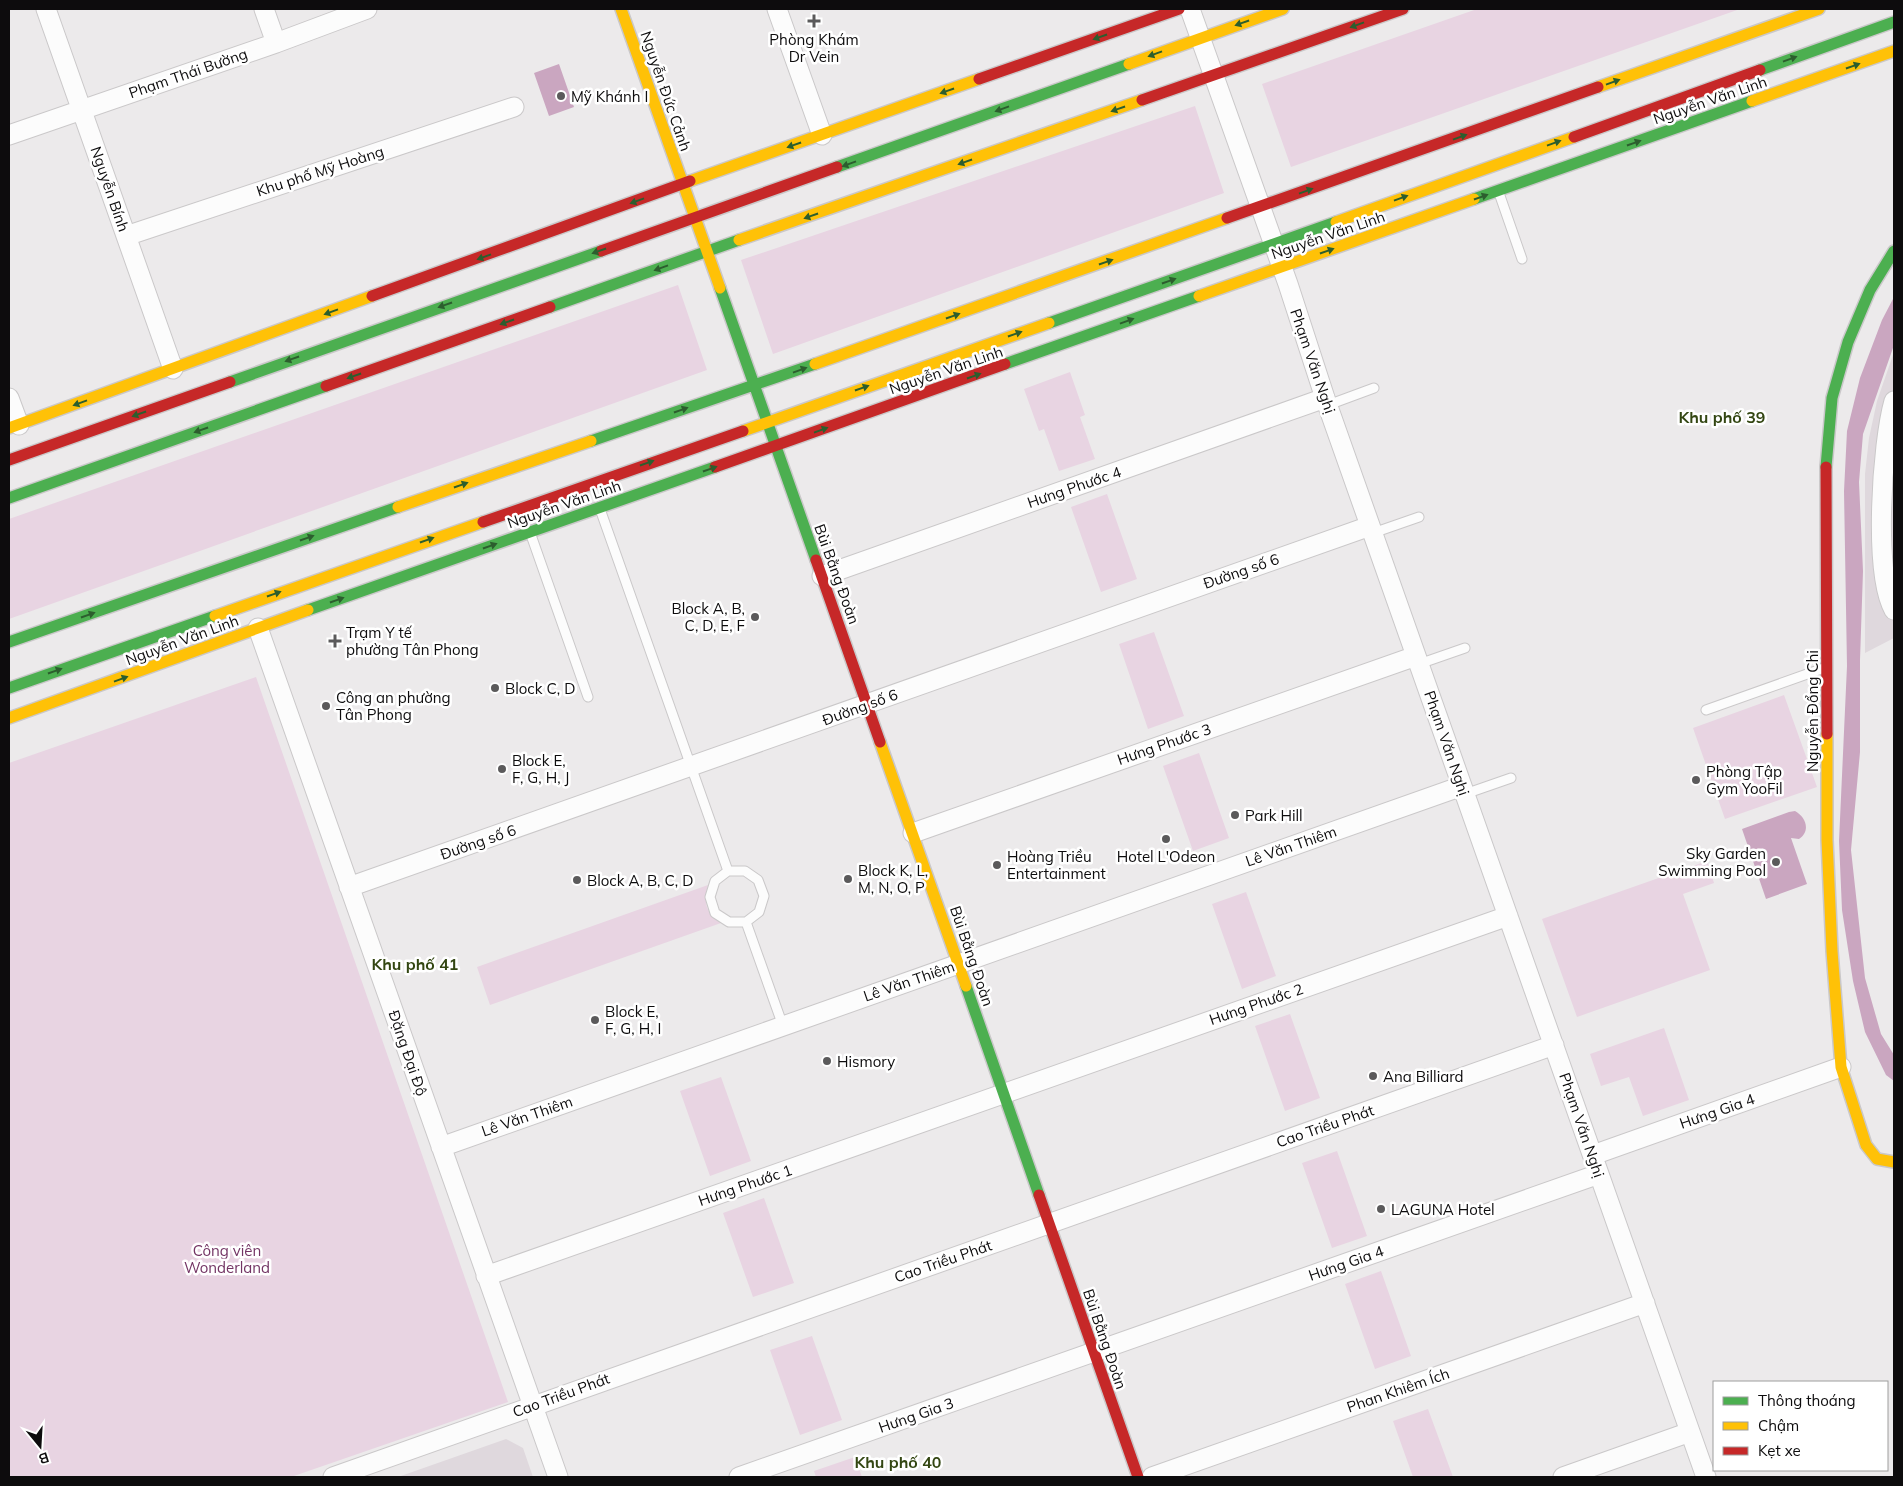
<svg xmlns="http://www.w3.org/2000/svg" width="1903" height="1486" viewBox="0 0 1903 1486" font-family="Mulish,sans-serif">
	<style>
		.built { fill: #dfd8dd }
		.green { fill: #e8d4e2 }
		.water { fill: #caa6c0 }
		.lines { fill: none; stroke-linecap: round; stroke-linejoin: round }
		.lane-casing { stroke: #cac8c9; stroke-width: 11 }
		.street-casing { stroke: #cac8c9; stroke-width: 21 }
		.fast-casing { stroke: #cac8c9; stroke-width: 14 }
		.slow-casing { stroke: #cac8c9; stroke-width: 14 }
		.jam-casing { stroke: #cac8c9; stroke-width: 14 }
		.lane { stroke: #fcfcfc; stroke-width: 9 }
		.street { stroke: #fcfcfc; stroke-width: 19 }
		.fast { stroke: #4caf50; stroke-width: 11 }
		.slow { stroke: #ffc107; stroke-width: 11 }
		.jam { stroke: #c62828; stroke-width: 11 }
		.oneway { fill: #2c5e2e }
		.poi-dot { fill: #5b5a5b; stroke: #fff; stroke-width: 2 }
		.labels { text-anchor: middle; dominant-baseline: central; stroke-width: 5; stroke-linejoin: round; paint-order: stroke }
		.poi-label { font-size: 15px; fill: #0d0c0d; stroke: #fff; text-anchor: start }
		.street-label { font-size: 15px; fill: #0d0c0d; stroke: #fff }
		.park-label { font-size: 15px; fill: #733464; stroke: #fff }
		.neighbourhood-label { font-size: 16px; font-weight: bold; fill: #334612; stroke: #fff }
	</style>
	<rect width="100%" height="100%" fill="#eceaeb"/>
	<path class="built" d="M 1894,352 L 1894,638 L 1865,653 L 1865,474 L 1869,438 L 1877,401 Z
		M 506,1439 L 523,1448 L 533,1477 L 398,1477 Z"/>
	<path class="green" d="M 1477,9 L 1740,9 L 1291,167 L 1262,84 Z
		M 1195,106 L 1224,193 L 773,354 L 741,260 Z
		M 678,285 L 707,370 L 9,619 L 9,519 Z
		M 1070,372 L 1085,415 L 1080,417 L 1095,459 L 1059,471 L 1044,429 L 1039,431 L 1024,389 Z
		M 1107,494 L 1137,579 L 1101,592 L 1071,507 Z
		M 1154,632 L 1184,716 L 1148,729 L 1119,644 Z
		M 256,677 L 508,1402 L 291,1477 L 9,1477 L 9,763 Z
		M 1784,695 L 1817,787 L 1725,819 L 1693,728 Z
		M 1199,753 L 1229,838 L 1193,851 L 1163,766 Z
		M 1707,861 L 1714,883 L 1683,894 L 1710,970 L 1577,1017 L 1542,919 Z
		M 708,885 C 703,903 706,913 721,923 L 490,1005 L 477,967 Z
		M 1246,892 L 1276,976 L 1242,989 L 1212,904 Z
		M 1290,1014 L 1320,1098 L 1285,1111 L 1255,1026 Z
		M 1664,1028 L 1689,1100 L 1643,1116 L 1629,1077 L 1601,1086 L 1590,1054 Z
		M 721,1077 L 751,1161 L 710,1176 L 680,1091 Z
		M 1337,1151 L 1367,1236 L 1332,1248 L 1302,1163 Z
		M 764,1198 L 794,1283 L 753,1297 L 723,1213 Z
		M 1381,1271 L 1411,1356 L 1375,1369 L 1345,1284 Z
		M 812,1336 L 842,1420 L 800,1435 L 770,1350 Z
		M 1428,1409 L 1453,1477 L 1413,1477 L 1393,1421 Z
		M 855,1457 L 862,1477 L 816,1477 L 814,1471 Z"/>
	<path class="water" d="M 559,64 L 574,107 L 549,116 L 534,73 Z
		M 1894,297 L 1894,345 L 1863,434 L 1859,482 L 1863,571 L 1860,660 L 1860,752 L 1851,850 L 1865,978 L 1881,1034 L 1894,1055 L 1894,1081 L 1886,1075 L 1865,1032 L 1853,981 L 1842,910 L 1839,841 L 1847,666 L 1844,491 L 1847,431 L 1860,378 L 1882,320 Z
		M 1795,811 C 1806,817 1811,831 1799,839 L 1791,838 L 1807,884 L 1766,899 L 1742,829 L 1789,812 Z"/>
	<g class="lines">
		<defs>
			<path id="lane" d="M 1499,193 L 1522,259
				M 1328,405 L 1374,388
				M 600,509 L 728,871 L 745,871 L 758,880 L 764,896 L 759,912 L 746,922 L 783,1026
				M 1373,533 L 1419,517
				M 531,535 L 588,697
				M 1419,664 L 1465,648
				M 1706,710 L 1824,668
				M 1465,794 L 1511,778
				M 728,871 L 715,881 L 710,897 L 715,913 L 729,922 L 746,922"/>
			<path id="street" d="M 46,9 L 173,369
				M 264,9 L 276,43
				M 777,9 L 822,135
				M 1190,9 L 1288,284 L 1325,398 L 1706,1477
				M 9,135 L 276,43 L 367,9
				M 126,236 L 514,107
				M 9,398 L 19,425
				M 1894,401 C 1882,443 1873,573 1894,610
				M 822,576 L 1325,398
				M 258,628 L 558,1477
				M 913,833 L 1416,656
				M 349,887 L 1370,526
				M 441,1147 L 1462,786
				M 1593,1155 L 1841,1067
				M 486,1276 L 1508,916
				M 333,1477 L 1554,1045
				M 739,1477 L 1599,1174
				M 1152,1477 L 1645,1303
				M 1563,1477 L 1690,1432"/>
			<path id="fast" d="M 1760,70 L 1894,22
				M 837,167 L 1129,64
				M 1474,199 L 1752,101
				M 720,288 L 816,560
				M 550,307 L 739,240
				M 1049,323 L 1336,222
				M 1005,364 L 1199,296
				M 230,382 L 601,251
				M 591,441 L 815,364
				M 1826,467 L 1832,398 L 1848,342 L 1870,290 L 1894,251
				M 9,498 L 326,386
				M 308,610 L 715,467
				M 9,642 L 398,507
				M 9,688 L 215,616
				M 966,986 L 1039,1195"/>
			<path id="slow" d="M 621,9 L 720,288
				M 1129,64 L 1283,9
				M 1598,87 L 1819,9
				M 1752,101 L 1894,51
				M 690,181 L 979,79
				M 1336,222 L 1574,137
				M 739,240 L 1142,100
				M 1199,296 L 1474,199
				M 815,364 L 1227,218
				M 9,428 L 372,296
				M 743,431 L 1049,323
				M 398,507 L 591,441
				M 215,616 L 483,522
				M 9,718 L 308,610
				M 1827,734 L 1827,840 L 1832,951 L 1841,1067 L 1866,1145 L 1877,1159 L 1894,1162
				M 880,742 L 966,986"/>
			<path id="jam" d="M 979,79 L 1179,9
				M 1142,100 L 1403,9
				M 1574,137 L 1760,70
				M 1227,218 L 1598,87
				M 601,251 L 837,167
				M 372,296 L 690,181
				M 326,386 L 550,307
				M 9,460 L 230,382
				M 715,467 L 1005,364
				M 1826,467 L 1827,734
				M 483,522 L 743,431
				M 816,560 L 880,742
				M 1039,1195 L 1138,1477"/>
		</defs>
		<use href="#lane" class="lane-casing"/>
		<use href="#street" class="street-casing"/>
		<use href="#fast" class="fast-casing"/>
		<use href="#slow" class="slow-casing"/>
		<use href="#jam" class="jam-casing"/>
		<use href="#lane" class="lane"/>
		<use href="#street" class="street"/>
		<use href="#fast" class="fast"/>
		<use href="#slow" class="slow"/>
		<use href="#jam" class="jam"/>
	</g>
	<defs><path id="oneway-solid" d="M-6-.8H1V-3.2L6.5 0L1 3.2V.8H-6Z" transform="scale(1.25)"/></defs>
	<g class="oneway">
		<use href="#oneway-solid" transform="translate(1242 23) rotate(161)"/>
		<use href="#oneway-solid" transform="translate(1357 25) rotate(160)"/>
		<use href="#oneway-solid" transform="translate(1100 37) rotate(161)"/>
		<use href="#oneway-solid" transform="translate(1155 54) rotate(160)"/>
		<use href="#oneway-solid" transform="translate(1790 59) rotate(-20)"/>
		<use href="#oneway-solid" transform="translate(1853 66) rotate(-19)"/>
		<use href="#oneway-solid" transform="translate(1613 82) rotate(-20)"/>
		<use href="#oneway-solid" transform="translate(947 91) rotate(161)"/>
		<use href="#oneway-solid" transform="translate(1002 109) rotate(160)"/>
		<use href="#oneway-solid" transform="translate(1118 109) rotate(161)"/>
		<use href="#oneway-solid" transform="translate(1460 137) rotate(-20)"/>
		<use href="#oneway-solid" transform="translate(1554 143) rotate(-20)"/>
		<use href="#oneway-solid" transform="translate(1634 143) rotate(-19)"/>
		<use href="#oneway-solid" transform="translate(794 145) rotate(161)"/>
		<use href="#oneway-solid" transform="translate(965 162) rotate(161)"/>
		<use href="#oneway-solid" transform="translate(849 164) rotate(160)"/>
		<use href="#oneway-solid" transform="translate(1306 191) rotate(-20)"/>
		<use href="#oneway-solid" transform="translate(1481 197) rotate(-19)"/>
		<use href="#oneway-solid" transform="translate(1401 198) rotate(-20)"/>
		<use href="#oneway-solid" transform="translate(637 201) rotate(160)"/>
		<use href="#oneway-solid" transform="translate(811 216) rotate(161)"/>
		<use href="#oneway-solid" transform="translate(599 251) rotate(161)"/>
		<use href="#oneway-solid" transform="translate(1327 251) rotate(-19)"/>
		<use href="#oneway-solid" transform="translate(484 257) rotate(160)"/>
		<use href="#oneway-solid" transform="translate(1106 262) rotate(-19)"/>
		<use href="#oneway-solid" transform="translate(661 268) rotate(160)"/>
		<use href="#oneway-solid" transform="translate(1169 281) rotate(-19)"/>
		<use href="#oneway-solid" transform="translate(445 305) rotate(161)"/>
		<use href="#oneway-solid" transform="translate(331 312) rotate(160)"/>
		<use href="#oneway-solid" transform="translate(953 316) rotate(-19)"/>
		<use href="#oneway-solid" transform="translate(1127 321) rotate(-20)"/>
		<use href="#oneway-solid" transform="translate(507 322) rotate(161)"/>
		<use href="#oneway-solid" transform="translate(1015 334) rotate(-19)"/>
		<use href="#oneway-solid" transform="translate(292 359) rotate(161)"/>
		<use href="#oneway-solid" transform="translate(800 370) rotate(-20)"/>
		<use href="#oneway-solid" transform="translate(354 376) rotate(161)"/>
		<use href="#oneway-solid" transform="translate(974 376) rotate(-19)"/>
		<use href="#oneway-solid" transform="translate(862 388) rotate(-19)"/>
		<use href="#oneway-solid" transform="translate(80 403) rotate(160)"/>
		<use href="#oneway-solid" transform="translate(681 410) rotate(-19)"/>
		<use href="#oneway-solid" transform="translate(139 414) rotate(161)"/>
		<use href="#oneway-solid" transform="translate(201 430) rotate(161)"/>
		<use href="#oneway-solid" transform="translate(821 430) rotate(-20)"/>
		<use href="#oneway-solid" transform="translate(647 463) rotate(-19)"/>
		<use href="#oneway-solid" transform="translate(710 469) rotate(-19)"/>
		<use href="#oneway-solid" transform="translate(461 485) rotate(-19)"/>
		<use href="#oneway-solid" transform="translate(307 538) rotate(-19)"/>
		<use href="#oneway-solid" transform="translate(427 540) rotate(-19)"/>
		<use href="#oneway-solid" transform="translate(490 546) rotate(-19)"/>
		<use href="#oneway-solid" transform="translate(274 594) rotate(-19)"/>
		<use href="#oneway-solid" transform="translate(337 600) rotate(-19)"/>
		<use href="#oneway-solid" transform="translate(88 615) rotate(-19)"/>
		<use href="#oneway-solid" transform="translate(55 671) rotate(-19)"/>
		<use href="#oneway-solid" transform="translate(121 679) rotate(-20)"/>
	</g>
	<g class="poi-dot">
		<path d="M811.5 13.5h5v5h5v5h-5v5h-5v-5h-5v-5h5z"/>
		<circle cx="561" cy="96" r="5"/>
		<circle cx="755" cy="617" r="5"/>
		<path d="M332.5 633.5h5v5h5v5h-5v5h-5v-5h-5v-5h5z"/>
		<circle cx="495" cy="688" r="5"/>
		<circle cx="326" cy="706" r="5"/>
		<circle cx="502" cy="769" r="5"/>
		<circle cx="1696" cy="780" r="5"/>
		<circle cx="1235" cy="815" r="5"/>
		<circle cx="1166" cy="839" r="5"/>
		<circle cx="1776" cy="862" r="5"/>
		<circle cx="997" cy="865" r="5"/>
		<circle cx="848" cy="879" r="5"/>
		<circle cx="577" cy="880" r="5"/>
		<circle cx="595" cy="1020" r="5"/>
		<circle cx="827" cy="1061" r="5"/>
		<circle cx="1373" cy="1076" r="5"/>
		<circle cx="1381" cy="1209" r="5"/>
	</g>
	<g class="labels">
		<g class="poi-label">
			<text x="814" y="39" text-anchor="middle">Phòng Khám<tspan x="814" dy="17">Dr Vein</tspan></text>
			<text x="571" y="96">Mỹ Khánh I</text>
			<text x="745" y="608" text-anchor="end">Block A, B,<tspan x="745" dy="17">C, D, E, F</tspan></text>
			<text x="346" y="632">Trạm Y tế<tspan x="346" dy="17">phường Tân Phong</tspan></text>
			<text x="505" y="688">Block C, D</text>
			<text x="336" y="697">Công an phường<tspan x="336" dy="17">Tân Phong</tspan></text>
			<text x="512" y="760">Block E,<tspan x="512" dy="17">F, G, H, J</tspan></text>
			<text x="1706" y="771">Phòng Tập<tspan x="1706" dy="17">Gym YooFil</tspan></text>
			<text x="1245" y="815">Park Hill</text>
			<text x="1766" y="853" text-anchor="end">Sky Garden<tspan x="1766" dy="17">Swimming Pool</tspan></text>
			<text x="1007" y="856">Hoàng Triều<tspan x="1007" dy="17">Entertainment</tspan></text>
			<text x="1166" y="856" text-anchor="middle">Hotel L'Odeon</text>
			<text x="858" y="870">Block K, L,<tspan x="858" dy="17">M, N, O, P</tspan></text>
			<text x="587" y="880">Block A, B, C, D</text>
			<text x="605" y="1011">Block E,<tspan x="605" dy="17">F, G, H, I</tspan></text>
			<text x="837" y="1061">Hismory</text>
			<text x="1383" y="1076">Ana Billiard</text>
			<text x="1391" y="1209">LAGUNA Hotel</text>
		</g>
		<g class="street-label">
			<text transform="translate(188 73) rotate(-19)">Phạm Thái Bường</text>
			<text transform="translate(666 91) rotate(71)">Nguyễn Đức Cảnh</text>
			<text transform="translate(1710 100) rotate(-19)">Nguyễn Văn Linh</text>
			<text transform="translate(320 171) rotate(-18)">Khu phố Mỹ Hoàng</text>
			<text transform="translate(110 189) rotate(71)">Nguyễn Bính</text>
			<text transform="translate(1328 235) rotate(-19)">Nguyễn Văn Linh</text>
			<text transform="translate(1313 361) rotate(71)">Phạm Văn Nghị</text>
			<text transform="translate(946 370) rotate(-19)">Nguyễn Văn Linh</text>
			<text transform="translate(1074 487) rotate(-19)">Hưng Phước 4</text>
			<text transform="translate(564 504) rotate(-19)">Nguyễn Văn Linh</text>
			<text transform="translate(1241 571) rotate(-19)">Đường số 6</text>
			<text transform="translate(837 574) rotate(70)">Bùi Bằng Đoàn</text>
			<text transform="translate(182 640) rotate(-20)">Nguyễn Văn Linh</text>
			<text transform="translate(860 707) rotate(-20)">Đường số 6</text>
			<text transform="translate(1812 711) rotate(-90)">Nguyễn Đổng Chi</text>
			<text transform="translate(1447 743) rotate(71)">Phạm Văn Nghị</text>
			<text transform="translate(1164 744) rotate(-19)">Hưng Phước 3</text>
			<text transform="translate(478 842) rotate(-19)">Đường số 6</text>
			<text transform="translate(1291 846) rotate(-19)">Lê Văn Thiêm</text>
			<text transform="translate(972 956) rotate(71)">Bùi Bằng Đoàn</text>
			<text transform="translate(909 981) rotate(-19)">Lê Văn Thiêm</text>
			<text transform="translate(1256 1004) rotate(-19)">Hưng Phước 2</text>
			<text transform="translate(408 1053) rotate(71)">Đặng Đại Độ</text>
			<text transform="translate(1717 1111) rotate(-19)">Hưng Gia 4</text>
			<text transform="translate(527 1116) rotate(-19)">Lê Văn Thiêm</text>
			<text transform="translate(1582 1125) rotate(71)">Phạm Văn Nghị</text>
			<text transform="translate(1325 1126) rotate(-19)">Cao Triều Phát</text>
			<text transform="translate(745 1185) rotate(-19)">Hưng Phước 1</text>
			<text transform="translate(943 1261) rotate(-19)">Cao Triều Phát</text>
			<text transform="translate(1346 1263) rotate(-19)">Hưng Gia 4</text>
			<text transform="translate(1105 1339) rotate(71)">Bùi Bằng Đoàn</text>
			<text transform="translate(1398 1390) rotate(-19)">Phan Khiêm Ích</text>
			<text transform="translate(561 1395) rotate(-20)">Cao Triều Phát</text>
			<text transform="translate(916 1415) rotate(-19)">Hưng Gia 3</text>
		</g>
		<g class="park-label">
			<text x="227" y="1250">Công viên<tspan x="227" dy="17">Wonderland</tspan></text>
		</g>
		<g class="neighbourhood-label">
			<text x="1722" y="417">Khu phố 39</text>
			<text x="415" y="964">Khu phố 41</text>
			<text x="898" y="1462">Khu phố 40</text>
		</g>
	</g>
	<rect width="1903" height="1486" fill="none" stroke="#0d0c0d" stroke-width="20"/>
	<rect x="1713" y="1381" width="175" height="90" fill="#ffffff" stroke="#9e9e9e"/>
	<rect x="1723" y="1397" width="25" height="8" fill="#4caf50" stroke="#9e9e9e"/>
	<text x="1758" y="1406" font-size="15" fill="#0d0c0d">Thông thoáng</text>
	<rect x="1723" y="1422" width="25" height="8" fill="#ffc107" stroke="#9e9e9e"/>
	<text x="1758" y="1431" font-size="15" fill="#0d0c0d">Chậm</text>
	<rect x="1723" y="1447" width="25" height="8" fill="#c62828" stroke="#9e9e9e"/>
	<text x="1758" y="1456" font-size="15" fill="#0d0c0d">Kẹt xe</text>
	<g transform="translate(40 1446) rotate(162)" stroke="#ffffff" stroke-width="4" paint-order="stroke">
	<path d="M0-4L9 19L0 12L-9 19Z" fill="#0d0c0d"/>
	<text y="-8" font-size="14" font-weight="bold" text-anchor="middle" fill="#0d0c0d">B</text>
	</g>
</svg>
